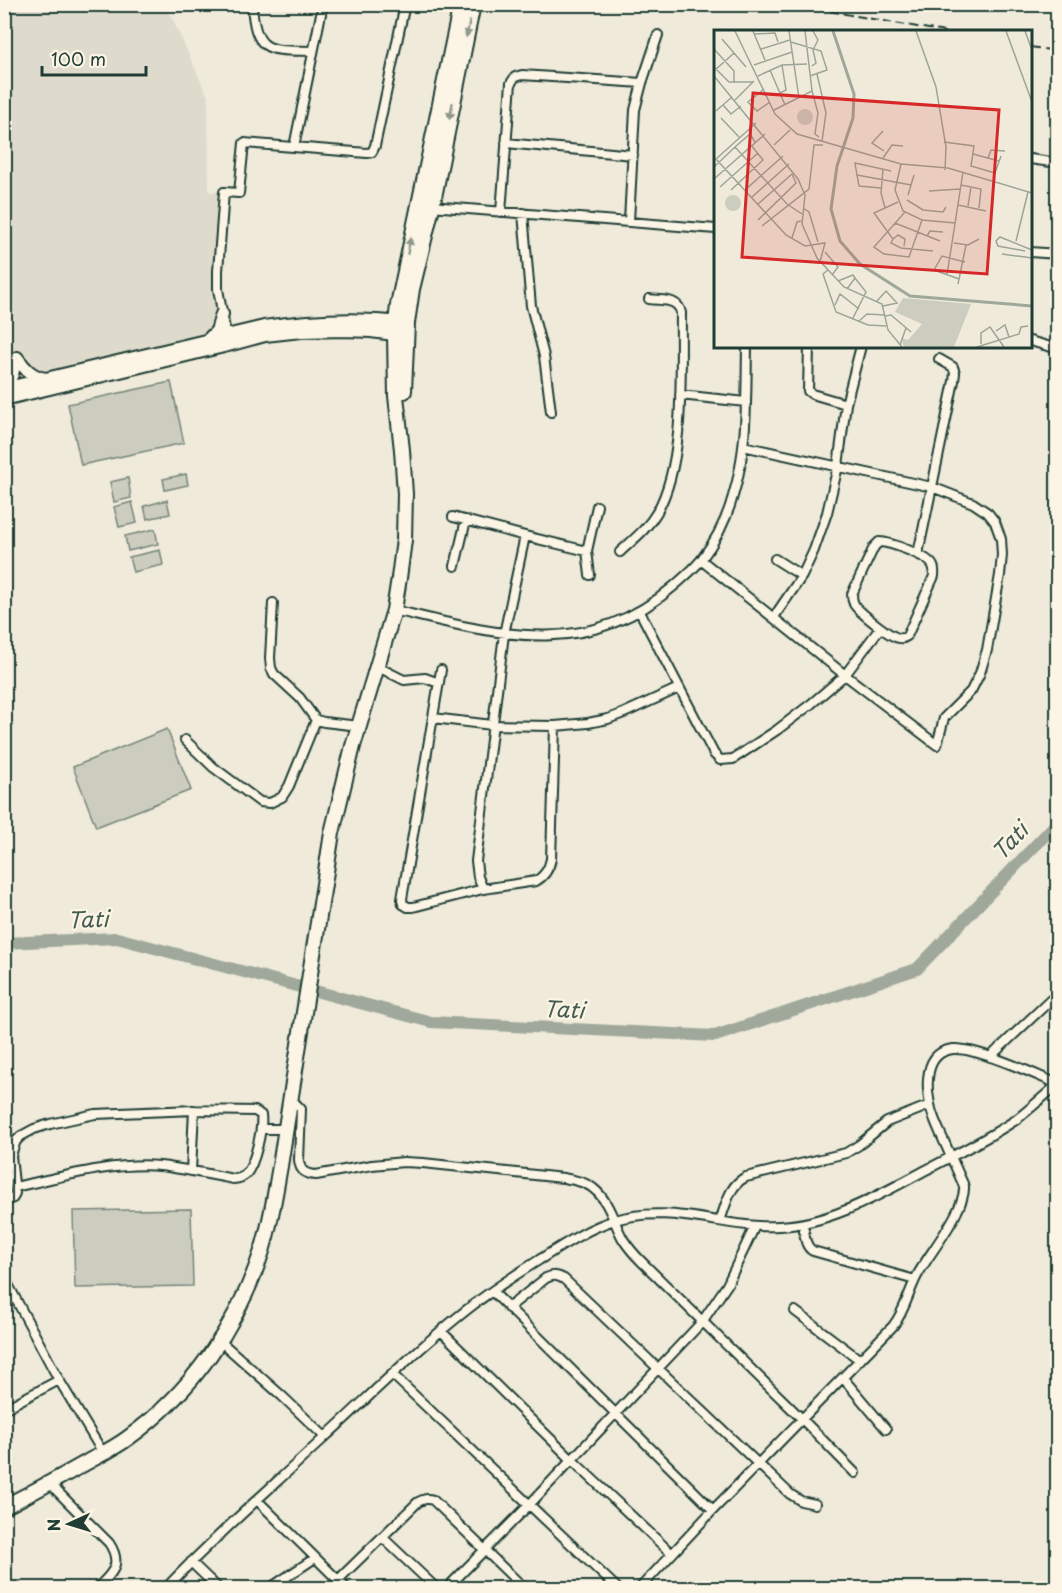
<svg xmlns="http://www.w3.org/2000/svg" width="1062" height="1593" viewBox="0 0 1062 1593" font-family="'Playpen Sans',sans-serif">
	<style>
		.built { fill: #dedbcc }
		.green { fill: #cccdbf; stroke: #76857a; stroke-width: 1.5 }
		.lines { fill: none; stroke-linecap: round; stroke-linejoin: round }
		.river { stroke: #9fa89a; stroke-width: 12 }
		.street-casing { stroke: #1f3d34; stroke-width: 12 }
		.primary-casing { stroke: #1f3d34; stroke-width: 16 }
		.highway-casing { stroke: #1f3d34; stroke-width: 18 }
		.street { stroke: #fcf5e5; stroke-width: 8 }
		.primary { stroke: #fcf5e5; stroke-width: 12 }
		.highway { stroke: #fcf5e5; stroke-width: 14 }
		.rail { stroke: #1f3d34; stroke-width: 2; stroke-dasharray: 9 4.5; stroke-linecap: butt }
		.oneway { fill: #8e998c }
		.labels { text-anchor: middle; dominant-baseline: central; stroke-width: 4.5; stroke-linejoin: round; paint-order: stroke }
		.water-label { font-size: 22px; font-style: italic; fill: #455d53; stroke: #fcf5e5 }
		.inset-river { fill: none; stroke: #9fa89a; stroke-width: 3 }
		.inset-road { fill: none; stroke: #9ca598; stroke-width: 1.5 }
		.view { fill: #d62828; fill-opacity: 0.15; stroke: #d62828; stroke-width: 3 }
		.inset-edge { fill: none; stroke: #1f3d34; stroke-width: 3 }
	</style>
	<rect width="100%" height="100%" fill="#efeada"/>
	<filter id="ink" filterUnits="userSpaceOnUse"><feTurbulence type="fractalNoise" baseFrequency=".0167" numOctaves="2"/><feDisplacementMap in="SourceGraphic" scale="12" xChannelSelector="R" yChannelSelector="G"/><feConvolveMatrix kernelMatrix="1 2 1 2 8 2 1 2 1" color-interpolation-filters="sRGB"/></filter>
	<g filter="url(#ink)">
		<path class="built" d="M 4,5 L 166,5 L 208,97 L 209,192 L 224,192 L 218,271 L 226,336 L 5,389 Z"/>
		<path class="green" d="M 171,382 L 184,443 L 81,465 L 68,404 Z
			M 186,474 L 188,485 L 165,490 L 163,479 Z
			M 128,478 L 131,498 L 114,502 L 110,482 Z
			M 167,500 L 170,514 L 147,519 L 144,506 Z
			M 132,502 L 137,523 L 119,527 L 114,507 Z
			M 155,529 L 158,544 L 128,551 L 125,536 Z
			M 160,550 L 163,565 L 133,572 L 129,557 Z
			M 167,729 L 191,790 L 96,827 L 73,767 Z
			M 191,1209 L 193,1286 L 75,1288 L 73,1211 Z"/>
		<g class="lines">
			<path class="river" d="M 4,943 L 117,938 L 431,1022 L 715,1036 L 917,969 L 1052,828 L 1058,820"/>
			<defs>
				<path id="street" d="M 252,4 C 255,55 270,50 313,51
					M 506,143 L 633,155
					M 294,147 L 323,4
					M 1030,159 L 1058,163
					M 431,206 L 716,229
					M 501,212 L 511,83 L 515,77 L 522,75 L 642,83
					M 523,213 L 531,306 L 544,356 L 551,412
					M 629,221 L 635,110 L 642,83 L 658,35
					M 1030,252 L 1058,254
					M 227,340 L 218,289 L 218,271 L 224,192 L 239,193 L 244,143 L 367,153 L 372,152 L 375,146 L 405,4
					M 1030,341 L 1058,349
					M 809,346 L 808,391 L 812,394 L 846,404
					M 680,395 L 746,402
					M 453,517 L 525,536 L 587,551
					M 525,536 L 504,634 L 476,861 L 478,877 L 483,889 L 536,881 C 545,876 549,869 551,859 L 555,726
					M 879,542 C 890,542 929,556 933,566 C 935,570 934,572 934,576 L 907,636 C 904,638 903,639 899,638 C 890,637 858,611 854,604 C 852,600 852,598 852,594 L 874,547 Z
					M 620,552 C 634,539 648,528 657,512 C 686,461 680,371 681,313 C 678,298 663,301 649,299
					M 918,554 L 954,381 L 955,373 L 953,367 L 939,359
					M 775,559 L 802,576
					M 701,560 L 845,675 L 937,745 L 944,718 L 971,691 L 980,673 L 987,650 L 1000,575 L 1002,555 L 1001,539 L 995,522 L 988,513 L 973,503 L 932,487 L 743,446
					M 455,566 L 466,520
					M 590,575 L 587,551 L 597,506
					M 273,603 L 270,658 L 271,668 L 274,674 L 300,698 L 316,720 L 324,722 L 359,726
					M 394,610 C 495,634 587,662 674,586 C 683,578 693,570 701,560 C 715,542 727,518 733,496 C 748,448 746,396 747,346
					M 640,612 L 714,754 L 720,760 L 733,759 L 777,730 L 811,704 L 845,675 L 880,628
					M 774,617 L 802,576 L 814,550 L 827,513 L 838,466 L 846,404 L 861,346
					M 378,667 L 404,680 L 425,678 L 439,683
					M 441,670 L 402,899 L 403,904 L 408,907 L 413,907 L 483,889
					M 433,718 L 492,725 L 555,726 L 588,723 L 608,719 L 624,713 L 679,688
					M 185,740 L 213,767 L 260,802 L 270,803 L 282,797 L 289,786 L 316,720
					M 990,1057 L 1058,993
					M 291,1099 L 301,1109 L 299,1160 C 300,1171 305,1174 316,1175 L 372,1165 L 404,1162 L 423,1163 L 563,1178 C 574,1180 586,1182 594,1189 C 609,1201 614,1223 623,1239 C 628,1247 634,1254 641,1261 L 803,1420 L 855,1473
					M 261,1129 L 286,1129
					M 191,1171 L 194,1110
					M 4,1202 L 13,1198 L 15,1193 L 11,1156 L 13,1149 L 16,1141 L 21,1136 L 34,1129 L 50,1124 L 95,1114 L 194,1110 L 255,1111 L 261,1115 C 263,1128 255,1164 246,1174 C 242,1178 238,1179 233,1179 C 209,1174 185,1169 160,1166 C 112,1162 62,1177 15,1187
					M 720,1221 C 726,1205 729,1185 746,1177 L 846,1153 L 859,1145 L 887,1122 L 930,1105
					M 803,1224 C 805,1234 804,1246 813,1251 L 915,1280
					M 4,1277 L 59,1380 L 103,1453
					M 492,1291 L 713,1510
					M 508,1308 L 546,1278 C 553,1275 557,1275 564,1279 L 790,1494 L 801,1501 L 815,1504
					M 795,1311 L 860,1360
					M 441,1331 L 571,1459 L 672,1554
					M 220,1341 L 282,1396 L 325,1437
					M 393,1375 L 617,1588
					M 843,1378 L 886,1429
					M 4,1409 L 59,1380
					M 50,1484 L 109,1543 C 123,1564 112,1574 97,1588
					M 257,1500 L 346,1588
					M 382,1537 L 436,1588
					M 191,1562 L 218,1588
					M 338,1580 L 418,1502 C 424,1499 427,1498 433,1500 L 524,1588
					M 4,1587 L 6,1588
					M 166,1588 C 216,1535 272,1487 325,1437 C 372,1394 419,1347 469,1308 C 491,1291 515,1275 539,1260 C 563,1245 588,1228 615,1220 C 672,1203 723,1229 779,1226 C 832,1224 882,1193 928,1169 C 958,1153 989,1138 1017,1119 C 1031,1108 1044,1096 1058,1084
					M 270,1588 L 315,1558
					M 447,1588 L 529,1505 L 702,1322 L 727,1285 L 755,1226
					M 640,1588 L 713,1510 L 893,1326 C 905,1311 908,1293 917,1276 C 929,1253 966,1210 964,1186 C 957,1170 950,1155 943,1139 C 939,1130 934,1120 931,1109 C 926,1088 923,1052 953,1049 C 976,1047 1034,1074 1058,1084"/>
				<path id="primary" d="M 208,340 L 217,331 L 222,314
					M 17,358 C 25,369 32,377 46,379
					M 4,384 C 13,378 14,370 13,360
					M 4,389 L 264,327 C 310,320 357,318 403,323
					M 4,399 L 228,345 L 265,335 L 301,331 L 344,330 L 371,331 L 402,335"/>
				<path id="highway" d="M 404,391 L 407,323 L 412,289 L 432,207 L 473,4
					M 4,1507 C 33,1492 61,1477 89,1461 C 102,1454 116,1447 128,1438 C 192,1392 238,1325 262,1251 C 271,1223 275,1194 280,1166 L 332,833 L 353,746 L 394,610 L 399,578 L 404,540 L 405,494 L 402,450 L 396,396 L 395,334 L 398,305 L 461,4"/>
			</defs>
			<use href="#street" class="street-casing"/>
			<use href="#primary" class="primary-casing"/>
			<use href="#highway" class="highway-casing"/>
			<use href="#street" class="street"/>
			<use href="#primary" class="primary"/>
			<use href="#highway" class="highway"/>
			<path class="rail" d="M 790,4 L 945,32
				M 1030,47 L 1058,51"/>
		</g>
		<defs><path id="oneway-solid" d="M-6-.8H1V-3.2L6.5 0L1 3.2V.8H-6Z" transform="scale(1.5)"/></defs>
		<g class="oneway">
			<use href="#oneway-solid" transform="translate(468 29) rotate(102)"/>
			<use href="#oneway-solid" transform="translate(451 111) rotate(101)"/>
			<use href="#oneway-solid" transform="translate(409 246) rotate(-79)"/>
		</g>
	</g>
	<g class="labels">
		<g class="water-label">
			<text transform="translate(1009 840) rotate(-47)">Tati</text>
			<text transform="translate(88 918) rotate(-2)">Tati</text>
			<text transform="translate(564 1008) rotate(3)">Tati</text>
		</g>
	</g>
	<g transform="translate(714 30)">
		<rect width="318" height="318" fill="#efeada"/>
		<path d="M83 87a8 8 0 1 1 16 0a8 8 0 1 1-16 0ZM11 173a8 8 0 1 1 16 0a8 8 0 1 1-16 0ZM 189,268 L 257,274 L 240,317 L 190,317 L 187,308 L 194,310 L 208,294 L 181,282 Z" fill="#cccdbf"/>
		<path class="inset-river" d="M 119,1 L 140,64 L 139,88 L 123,136 L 117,179 L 126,211 L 146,234 L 196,266 L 318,276"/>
		<path class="inset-road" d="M 21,1 L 61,84 L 83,104 L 187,134 L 234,138 L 318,163M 39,1 L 51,30M 75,1 L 85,68M 202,1 L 222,57 L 232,117 L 231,140M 292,1 L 318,72M 311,1 L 318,20M 41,4 L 61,3 L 64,12M 8,9 L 32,37M 77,12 L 107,21 L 113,40 L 96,46M 0,19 L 20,41 L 20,53M 47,19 L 76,10M 40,35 L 78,22M 98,36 L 102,33 L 99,20 L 104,10 L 99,1M 0,37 L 15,52 L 39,52M 56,40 L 71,75M 0,41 L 20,23M 103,44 L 112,83 L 108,111M 0,46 L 84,149 L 91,165 L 88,194 L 103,228 L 130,257 L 168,274 L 174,300 L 188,317M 44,46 L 68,35 L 93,34M 50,59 L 34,72 L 43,81 L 56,72M 98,61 L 104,83 L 101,104 L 105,107M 66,63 L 72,60 L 68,35M 21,70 L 40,51M 9,75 L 17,84 L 27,76M 60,80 L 98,61 L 91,1M 2,81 L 18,67M 7,88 L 25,107M 42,93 L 2,129 L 72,205 L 91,216 L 111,213 L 106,232M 169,101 L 158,113 L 170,121M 230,112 L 260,116 L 257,136 L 281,143 L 287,126M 60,115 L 76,100M 21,117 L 36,104 L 41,112M 259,124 L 285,131M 169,128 L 178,115 L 189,116M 274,128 L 277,120 L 291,121M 187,134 L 181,160 L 189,181 L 208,190 L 241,193M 0,137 L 21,117 L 73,174 L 88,184M 169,139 L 167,163 L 171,178M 143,145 L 141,133 L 177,141M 0,149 L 51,104M 247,155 L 267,159 L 265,178M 6,157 L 44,123M 167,158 L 145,156 L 143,145 L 197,155M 17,160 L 49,130 L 37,115M 31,160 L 69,126M 215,161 L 246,159M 194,165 L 200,145M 38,167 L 75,134M 193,170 L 209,180 L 229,182 L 232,177M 184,172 L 160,183 L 179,209 L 177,213 L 187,218 L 219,221M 44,174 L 78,144M 244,175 L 272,181M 254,176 L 257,157M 89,178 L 95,182 L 104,212M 191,182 L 160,217 L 170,224 L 195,227 L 208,190M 44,190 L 82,153 L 78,144M 181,193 L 226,211M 48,196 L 95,159 L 100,115 L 109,115M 213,206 L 216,201 L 229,202M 78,208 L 83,192 L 87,191M 179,209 L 184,205 L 191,209 L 190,216M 302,211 L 314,162M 240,213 L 254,215 L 265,209M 311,221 L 284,216 L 282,211 L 286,207 L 318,220M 111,222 L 124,237 L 118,245M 288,224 L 318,228M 114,240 L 109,244 L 122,282 L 154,295 L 172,296M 233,245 L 249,142M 245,249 L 220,240 L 228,226 L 251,232M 124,251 L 139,245 L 141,248 L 133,259M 244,254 L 252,215M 163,271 L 172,261 L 183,273 L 169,276M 121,275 L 126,264 L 145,279M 171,286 L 177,285 L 197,302M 139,288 L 152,262 L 141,248M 145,291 L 153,284 L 171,285M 282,301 L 291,295 L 295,307M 267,314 L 267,303 L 276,297 L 290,317M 186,315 L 192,298M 263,317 L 305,304 L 307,297 L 314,296"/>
		<path class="view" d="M 39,63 L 285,80 L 273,244 L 28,227 Z"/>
		<rect width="318" height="318" class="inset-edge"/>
	</g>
	<rect width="1062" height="1593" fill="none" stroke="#fcf5e5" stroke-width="24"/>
	<rect x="12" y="12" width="1038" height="1569" fill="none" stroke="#1f3d34" stroke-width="2" filter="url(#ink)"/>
	<g transform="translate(69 1524) rotate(266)" stroke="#fcf5e5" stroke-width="4.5" paint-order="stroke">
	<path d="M0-4.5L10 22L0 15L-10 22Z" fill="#1f3d34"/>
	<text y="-9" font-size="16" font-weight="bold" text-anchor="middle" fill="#1f3d34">N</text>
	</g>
	<path d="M42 66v9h104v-9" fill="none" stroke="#1f3d34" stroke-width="3"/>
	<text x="51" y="66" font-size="18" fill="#1f3d34" stroke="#fcf5e5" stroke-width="4.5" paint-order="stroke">100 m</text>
</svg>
